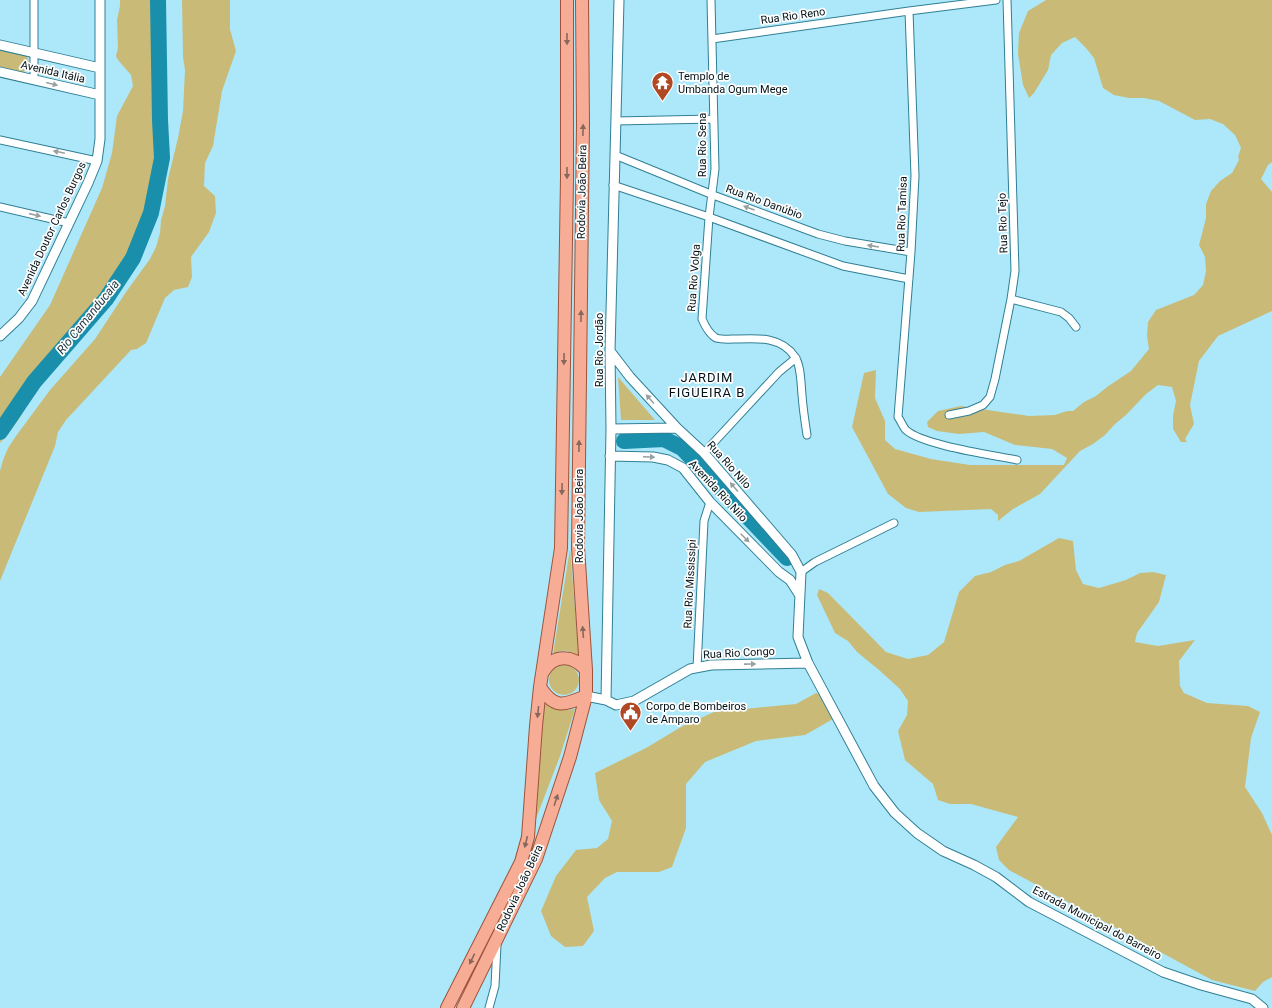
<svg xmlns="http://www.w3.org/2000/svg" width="1272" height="1008" viewBox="0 0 1272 1008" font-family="Roboto,sans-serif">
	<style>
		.green { fill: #c9bb77 }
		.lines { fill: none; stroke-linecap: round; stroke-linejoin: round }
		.river { stroke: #198fab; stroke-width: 16 }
		.minor-casing { stroke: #307f94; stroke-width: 9 }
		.tertiary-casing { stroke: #307f94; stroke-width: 11 }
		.primary-casing { stroke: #9d533b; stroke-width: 14 }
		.minor { stroke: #fff; stroke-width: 7 }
		.tertiary { stroke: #fff; stroke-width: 9 }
		.primary { stroke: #f7ad95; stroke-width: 12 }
		.oneway { fill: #88675c }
		.oneway2 { fill: #99a0a2 }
		.labels { text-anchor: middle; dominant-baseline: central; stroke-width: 3.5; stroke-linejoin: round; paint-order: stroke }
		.street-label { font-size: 11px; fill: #001117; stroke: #fefefe }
		.poi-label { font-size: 11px; fill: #001117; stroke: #fefefe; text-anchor: start }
		.water-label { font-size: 12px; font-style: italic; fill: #20383f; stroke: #fefefe }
		.quarter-label { font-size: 13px; letter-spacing: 1px; fill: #001117; stroke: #fefefe }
	</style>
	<rect width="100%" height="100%" fill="#ace8fa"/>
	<path class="green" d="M 120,0 L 155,0 L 157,20 L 159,60 L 157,89 L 163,115 L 162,142 L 155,196 L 145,223 L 137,251 L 133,264 L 126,277 L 90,318 L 83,330 L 55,360 L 37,381 L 30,393 L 26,407 L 19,419 L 11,430 L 0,443 L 0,377 L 50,305 L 102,188 L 112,153 L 117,116 L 133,86 L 131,75 L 118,60 L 116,56 L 118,48 L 117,20 L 120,6 Z
		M 182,0 L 230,0 L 230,29 L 236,51 L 222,91 L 213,146 L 205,163 L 204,186 L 215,196 L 216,213 L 209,232 L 191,257 L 192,277 L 188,287 L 174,290 L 165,298 L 146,343 L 137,349 L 131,350 L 66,420 L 58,432 L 55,446 L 0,581 L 0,471 L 3,460 L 8,448 L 16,436 L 50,390 L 95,339 L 126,292 L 150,259 L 156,247 L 160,233 L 161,220 L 165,206 L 168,179 L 178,138 L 183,111 L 185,70 L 183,57 Z
		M 1046,0 L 1272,0 L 1272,162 L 1268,165 L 1261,179 L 1272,192 L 1272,311 L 1218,336 L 1199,361 L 1190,405 L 1194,424 L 1185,439 L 1187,442 L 1181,442 L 1173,429 L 1173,415 L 1176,401 L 1172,387 L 1158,385 L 1146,394 L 1126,415 L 1115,424 L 1105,435 L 1093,444 L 1080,451 L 1040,494 L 1013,509 L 998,521 L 998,515 L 991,509 L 919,512 L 906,508 L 888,494 L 852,427 L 864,373 L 876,370 L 875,398 L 885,421 L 885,440 L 895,449 L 931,459 L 970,465 L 1064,465 L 1067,458 L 1052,449 L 1015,445 L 984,432 L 959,434 L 937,431 L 928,427 L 927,422 L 938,411 L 961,406 L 1029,416 L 1055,415 L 1067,411 L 1073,411 L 1084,402 L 1096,396 L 1107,387 L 1131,371 L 1149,349 L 1147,336 L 1148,322 L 1156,310 L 1194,295 L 1203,285 L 1206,271 L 1205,257 L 1199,245 L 1206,218 L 1206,204 L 1211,191 L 1220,181 L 1232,173 L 1239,160 L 1238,157 L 1241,148 L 1235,135 L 1223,124 L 1210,119 L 1195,120 L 1159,101 L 1144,98 L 1129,98 L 1114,95 L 1103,88 L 1094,58 L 1086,48 L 1075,37 L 1062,43 L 1051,55 L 1048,70 L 1034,93 L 1029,98 L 1023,85 L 1018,54 L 1019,33 L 1028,11 Z
		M 0,49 L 26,55 C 31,63 30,68 22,73 L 0,68 Z
		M 618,377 L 655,420 L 621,420 Z
		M 1059,538 L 1073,541 L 1076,570 L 1083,584 L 1099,588 L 1126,580 L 1140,573 L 1153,572 L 1166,575 L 1159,602 L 1137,633 L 1135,642 L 1158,646 L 1195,640 L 1179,661 L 1180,686 L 1184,693 L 1207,703 L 1248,706 L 1260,712 L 1251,738 L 1245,787 L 1262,813 L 1272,835 L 1272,977 L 1263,982 L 1255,991 L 1212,980 L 1009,870 L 999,860 L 996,847 L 1018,817 L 971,804 L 950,804 L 938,800 L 933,784 L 905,760 L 898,731 L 907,715 L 908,701 L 900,689 L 879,670 L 857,652 L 848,641 L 835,633 L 817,595 L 819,589 L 828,593 L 886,652 L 908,659 L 928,655 L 944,642 L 959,592 L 975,576 L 991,572 L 1005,565 L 1019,561 Z
		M 570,549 L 579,657 C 568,651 565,648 553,654 Z
		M549 680a15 15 0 1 1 30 0a15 15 0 1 1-30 0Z
		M 816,693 L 825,697 L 833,719 L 805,735 L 756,741 L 705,762 L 686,784 L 686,828 L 672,867 L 659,872 L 617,872 L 605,878 L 587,897 L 594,931 L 583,946 L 565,947 L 551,936 L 541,911 L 556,876 L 576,850 L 597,848 L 608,839 L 612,821 L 599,800 L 595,773 L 646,748 L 681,727 L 714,712 L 796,704 Z
		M 545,703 C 555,711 563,711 575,709 L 560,756 L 534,824 L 541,728 Z"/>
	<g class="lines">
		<path class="river" d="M 0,432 L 34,382 L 106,299 L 133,258 L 151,213 L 162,158 L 160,120 L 158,0
			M 624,441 L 664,439 L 682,448 L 787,558"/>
		<defs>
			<path id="minor" d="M 711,0 L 715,169 L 709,217 L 702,319 C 705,326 709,334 716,338 C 723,340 731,339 738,339 C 759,338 782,337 795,357 C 801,365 801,385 802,395 C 803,409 805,422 807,435
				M 909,11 L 915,176 L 911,252 L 898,417 C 901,421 903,427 906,430 C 922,445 993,455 1017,460
				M 712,39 L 909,11 L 996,0
				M 34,79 L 34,0
				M 616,121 L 713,119
				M 0,140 L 97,161
				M 615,155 L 713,195 L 818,234 L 845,241 L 911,252
				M 613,185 L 709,217 L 843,266 L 909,279
				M 0,207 L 69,223
				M 1011,299 L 1061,312 L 1069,318 L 1076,327
				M 949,415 L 969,411 L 983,405 L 990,397 L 995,379 L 1011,299 L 1015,271 L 1007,0
				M 704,453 L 779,372 L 796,358
				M 801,572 L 815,562 L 894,523
				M 697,668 L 704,521 L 710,502
				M 489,1008 L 495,986 L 497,945"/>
			<path id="tertiary" d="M 0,45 L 100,68
				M 0,72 L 100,95
				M 0,336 L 19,318 L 32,301 L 88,183 L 97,161 L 100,139 L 100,0
				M 610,351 L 630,377 L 677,428 L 704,453 L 792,555 L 801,572 L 798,637 L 808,663 L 874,786 L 895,813 L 917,833 L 943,851 L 974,865 L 996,877 L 1029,902 L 1163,972 L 1201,985 L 1252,999 L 1263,1008
				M 611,429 L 677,428
				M 610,456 L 653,457 L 668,460 L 683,468 L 710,502 L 779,572 L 790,580 L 799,594
				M 586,696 L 606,700 L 616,705 L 634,701 L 690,669 L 711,665 L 808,663
				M 606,700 L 611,429 L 610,351 L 619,0"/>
			<path id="primary" d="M 543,672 C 554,653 573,655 586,670
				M 540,687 C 555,710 564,705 586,696
				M 447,1008 L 521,862 L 528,837 L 536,726 L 540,687 L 561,548 L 567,178 L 567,0
				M 463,1008 L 536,859 L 570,757 L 586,696 L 586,670 L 578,547 L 583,124 L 582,0"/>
		</defs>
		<use href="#minor" class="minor-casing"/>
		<use href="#tertiary" class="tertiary-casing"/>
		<use href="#primary" class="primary-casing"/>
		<use href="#minor" class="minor"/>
		<use href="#tertiary" class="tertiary"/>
		<use href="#primary" class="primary"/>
	</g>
	<defs><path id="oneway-solid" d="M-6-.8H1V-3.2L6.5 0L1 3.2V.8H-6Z"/></defs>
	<g class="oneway">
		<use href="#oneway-solid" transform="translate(567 39) rotate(90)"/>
		<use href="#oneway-solid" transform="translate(583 130) rotate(-89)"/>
		<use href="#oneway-solid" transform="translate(567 173) rotate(90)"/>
		<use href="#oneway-solid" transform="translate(581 316) rotate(-89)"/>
		<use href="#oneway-solid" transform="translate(564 359) rotate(91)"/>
		<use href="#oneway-solid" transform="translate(579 446) rotate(-89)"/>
		<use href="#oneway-solid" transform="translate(562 489) rotate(91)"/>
		<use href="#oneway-solid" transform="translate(583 632) rotate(-94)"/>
		<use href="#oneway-solid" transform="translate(538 712) rotate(96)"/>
		<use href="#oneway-solid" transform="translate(556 800) rotate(-72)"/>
		<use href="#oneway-solid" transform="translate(526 842) rotate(104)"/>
		<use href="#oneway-solid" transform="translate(472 959) rotate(116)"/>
	</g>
	<g class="oneway2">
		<use href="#oneway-solid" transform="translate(52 84) rotate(14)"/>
		<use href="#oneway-solid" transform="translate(59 152) rotate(-168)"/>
		<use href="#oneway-solid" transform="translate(749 208) rotate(-160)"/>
		<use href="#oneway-solid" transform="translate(35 215) rotate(13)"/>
		<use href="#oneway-solid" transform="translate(873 246) rotate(-171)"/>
		<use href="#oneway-solid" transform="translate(650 399) rotate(-132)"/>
		<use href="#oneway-solid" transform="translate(649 457) rotate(3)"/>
		<use href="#oneway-solid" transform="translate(734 487) rotate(-131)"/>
		<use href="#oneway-solid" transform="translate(745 538) rotate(45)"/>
		<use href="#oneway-solid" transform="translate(750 664) rotate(-1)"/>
	</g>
	<defs>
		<symbol id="temple-pin" viewBox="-11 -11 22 30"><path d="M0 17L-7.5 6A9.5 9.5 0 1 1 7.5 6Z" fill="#b04824" stroke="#fefefe"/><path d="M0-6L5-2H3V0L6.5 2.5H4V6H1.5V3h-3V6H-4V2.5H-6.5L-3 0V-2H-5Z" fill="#fff"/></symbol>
		<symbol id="civic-pin" viewBox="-11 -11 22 30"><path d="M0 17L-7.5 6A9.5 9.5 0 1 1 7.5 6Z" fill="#b04824" stroke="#fefefe"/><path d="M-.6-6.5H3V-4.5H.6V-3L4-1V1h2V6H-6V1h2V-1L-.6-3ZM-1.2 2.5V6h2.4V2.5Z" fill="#fff"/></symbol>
	</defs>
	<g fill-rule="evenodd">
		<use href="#temple-pin" x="650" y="70" width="25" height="34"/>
		<use href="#civic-pin" x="618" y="700" width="25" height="34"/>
	</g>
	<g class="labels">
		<g class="street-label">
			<text transform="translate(793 16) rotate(-8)">Rua Rio Reno</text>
			<text transform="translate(53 72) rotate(13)">Avenida Itália</text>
			<text transform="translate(702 145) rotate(-90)">Rua Rio Sena</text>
			<text transform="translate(582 192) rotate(-89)">Rodovia João Beira</text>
			<text transform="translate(764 202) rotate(20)">Rua Rio Danúbio</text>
			<text transform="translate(902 214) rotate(-88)">Rua Rio Tamisa</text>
			<text transform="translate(1003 223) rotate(-92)">Rua Rio Tejo</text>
			<text transform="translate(52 229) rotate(-65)">Avenida Doutor Carlos Burgos</text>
			<text transform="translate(694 278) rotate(-86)">Rua Rio Volga</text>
			<text transform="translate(599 350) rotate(-90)">Rua Rio Jordão</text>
			<text transform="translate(729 465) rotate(48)">Rua Rio Nilo</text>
			<text transform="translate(718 491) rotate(47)">Avenida Rio Nilo</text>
			<text transform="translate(579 516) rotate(-90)">Rodovia João Beira</text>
			<text transform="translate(690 584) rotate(-87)">Rua Rio Mississipi</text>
			<text transform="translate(739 653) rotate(-3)">Rua Rio Congo</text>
			<text transform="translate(520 888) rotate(-65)">Rodovia João Beira</text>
			<text transform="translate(1097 923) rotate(28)">Estrada Municipal do Barreiro</text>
		</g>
		<g class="poi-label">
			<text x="678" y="76">Templo de<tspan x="678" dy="13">Umbanda Ogum Mege</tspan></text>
			<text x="646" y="706">Corpo de Bombeiros<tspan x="646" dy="13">de Amparo</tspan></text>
		</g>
		<g class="water-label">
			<text transform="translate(88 317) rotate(-51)">Rio Camanducaia</text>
		</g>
		<g class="quarter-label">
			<text x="707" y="377">JARDIM<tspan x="707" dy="15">FIGUEIRA B</tspan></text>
		</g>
	</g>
</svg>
